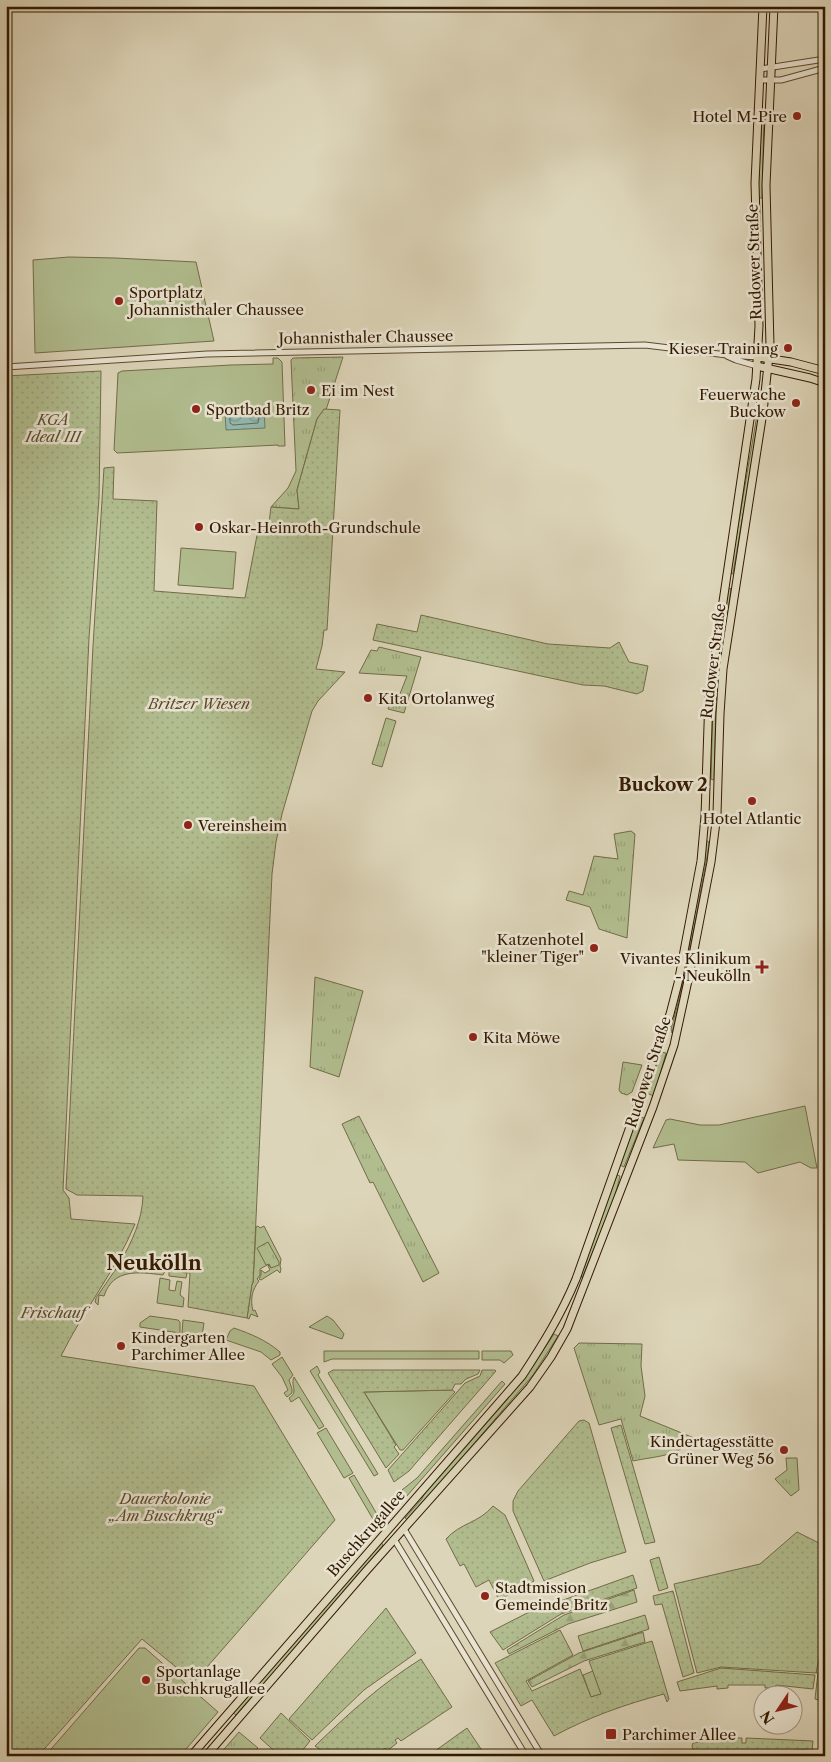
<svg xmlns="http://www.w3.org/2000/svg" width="831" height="1762" viewBox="0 0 831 1762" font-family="'Libre Caslon Text',serif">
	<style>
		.grass { fill: #b1bd8f; stroke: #726c48 }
		.forest { fill: url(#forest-firs); stroke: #726c48 }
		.park { fill: url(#park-tufts); stroke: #726c48 }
		.garden { fill: url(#garden-dots); stroke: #726c48 }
		.water { fill: url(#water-waves); stroke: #6d7969 }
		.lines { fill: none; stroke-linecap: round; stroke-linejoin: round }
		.shore { stroke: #646a58; stroke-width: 1 }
		.minor-casing { stroke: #5e492e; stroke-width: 7 }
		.major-casing { stroke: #341a00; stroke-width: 9 }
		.minor { stroke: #e9e4d2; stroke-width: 5 }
		.major { stroke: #ddd5b9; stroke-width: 7 }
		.poi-dot { fill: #8f2418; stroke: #e9e4d2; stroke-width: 2 }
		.labels { text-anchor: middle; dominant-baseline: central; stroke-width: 5; stroke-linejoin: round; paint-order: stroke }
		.poi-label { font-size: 15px; fill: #341a00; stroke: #e9e4d2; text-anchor: start }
		.street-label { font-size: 15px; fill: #341a00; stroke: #e9e4d2 }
		.park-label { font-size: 15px; font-style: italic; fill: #5a4b2b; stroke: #e9e4d2 }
		.quarter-label { font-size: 18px; font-weight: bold; fill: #341a00; stroke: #e9e4d2 }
		.district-label { font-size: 20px; font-weight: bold; fill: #341a00; stroke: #e9e4d2 }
	</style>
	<defs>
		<pattern id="forest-firs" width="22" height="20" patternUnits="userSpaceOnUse" patternTransform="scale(1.25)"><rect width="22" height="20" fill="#b1bd8f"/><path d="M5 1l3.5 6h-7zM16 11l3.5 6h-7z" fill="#99a27a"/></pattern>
		<pattern id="park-tufts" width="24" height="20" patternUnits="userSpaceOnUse" patternTransform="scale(1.25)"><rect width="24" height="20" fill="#b1bd8f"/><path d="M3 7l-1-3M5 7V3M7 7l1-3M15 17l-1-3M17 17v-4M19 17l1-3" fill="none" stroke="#99a27a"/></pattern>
		<pattern id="garden-dots" width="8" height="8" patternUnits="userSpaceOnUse" patternTransform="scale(1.25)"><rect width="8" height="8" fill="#b1bd8f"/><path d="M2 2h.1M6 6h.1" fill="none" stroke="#99a27a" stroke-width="1.8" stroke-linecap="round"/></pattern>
		<pattern id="water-waves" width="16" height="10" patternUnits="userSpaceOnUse" patternTransform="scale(1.25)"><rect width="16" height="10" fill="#93b9af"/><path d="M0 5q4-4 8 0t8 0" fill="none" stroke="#7f9e95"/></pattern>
	</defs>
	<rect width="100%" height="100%" fill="#ddd5b9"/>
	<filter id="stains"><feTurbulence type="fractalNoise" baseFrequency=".004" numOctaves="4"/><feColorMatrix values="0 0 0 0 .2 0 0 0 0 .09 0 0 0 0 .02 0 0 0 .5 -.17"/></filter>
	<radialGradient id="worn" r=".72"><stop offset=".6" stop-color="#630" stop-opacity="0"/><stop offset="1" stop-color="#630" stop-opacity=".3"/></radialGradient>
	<path class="grass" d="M 762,114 L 764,116 L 762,198 L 758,198 Z
		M 69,257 L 115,258 L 196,262 L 214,341 L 35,353 L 33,260 Z
		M 273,358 L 278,358 L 282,362 L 285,446 L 278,446 L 278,445 L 117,453 L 114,450 L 118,373 L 122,371 L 231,365 L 273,364 Z
		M 757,415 L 759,417 L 756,436 L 733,574 L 730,573 Z
		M 181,548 L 236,552 L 233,589 L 178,585 Z
		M 730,588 L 731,589 L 716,702 L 714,779 L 713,780 L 711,779 L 713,702 L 727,592 Z
		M 706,841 L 708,841 L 709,843 L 707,857 L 685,976 L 672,1033 L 671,1029 C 689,968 695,904 706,841 Z
		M 660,1052 L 666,1053 L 654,1096 L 646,1093 Z
		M 805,1106 L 817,1168 L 811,1168 L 800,1162 L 758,1173 L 745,1162 L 678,1160 L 674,1144 L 653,1148 L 666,1120 L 670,1119 L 700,1125 L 719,1125 Z
		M 638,1116 L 644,1118 L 624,1167 L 620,1165 Z
		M 617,1175 L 620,1176 L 614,1200 L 582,1278 L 580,1274 Z
		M 258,1226 L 260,1228 L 264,1226 L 281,1259 L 280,1266 L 281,1269 L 280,1273 L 277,1270 L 261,1280 L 259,1279 L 261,1275 L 261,1270 L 265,1273 L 270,1270 L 268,1266 L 269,1265 L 271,1268 L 269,1264 L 260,1269 L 260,1275 L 257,1279 L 259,1281 C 252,1290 250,1299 253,1311 L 255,1310 L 258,1317 L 251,1314 L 249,1319 L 247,1318 L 252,1283 L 253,1283 L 256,1227 Z
		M 120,1263 L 187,1273 L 186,1278 L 169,1276 L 169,1272 L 165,1271 L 163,1275 C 139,1272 113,1268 104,1296 L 99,1295 L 98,1305 L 95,1302 L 96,1298 Z
		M 160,1278 L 170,1280 L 169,1290 L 175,1291 L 177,1281 L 182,1282 L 180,1295 L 184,1298 L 183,1307 L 157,1303 Z
		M 150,1316 L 178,1320 L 180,1322 L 180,1333 L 140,1327 L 140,1323 Z
		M 327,1316 L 333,1320 L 344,1334 L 342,1339 L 309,1327 Z
		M 183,1320 L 204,1323 L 202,1336 L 182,1333 Z
		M 234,1328 C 251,1334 266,1340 280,1352 L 280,1355 L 271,1360 L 261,1352 L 226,1340 L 230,1331 Z
		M 554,1334 L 558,1336 L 533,1375 L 408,1520 L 405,1518 L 421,1500 L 426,1491 L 525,1377 Z
		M 324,1351 L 479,1351 L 479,1359 L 332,1359 L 324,1362 Z
		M 482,1351 L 511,1351 L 513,1355 L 504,1363 L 500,1360 L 482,1360 Z
		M 282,1357 L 293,1375 L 289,1380 L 292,1389 L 292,1393 L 287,1397 L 284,1393 L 288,1390 L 282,1377 L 272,1364 Z
		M 317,1366 L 320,1372 L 318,1375 L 378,1474 L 374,1476 L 310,1371 Z
		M 294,1377 L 324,1426 L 319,1429 L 299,1397 L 291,1402 L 289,1398 C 299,1392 290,1386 294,1377 Z
		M 502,1381 L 505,1384 L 406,1497 L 402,1490 L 417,1478 Z
		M 452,1390 L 455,1392 L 403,1450 L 400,1450 L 364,1392 Z
		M 326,1428 L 353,1473 L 344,1478 L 317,1433 Z
		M 354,1475 L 378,1516 L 374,1521 L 349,1478 Z
		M 381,1542 L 383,1545 L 356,1579 L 237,1716 L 232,1712 Z
		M 139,1648 L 145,1648 L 218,1712 L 180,1756 L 45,1756 Z
		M 593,1671 L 601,1694 L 591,1697 L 583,1675 Z"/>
	<path class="forest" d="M 634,1590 L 637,1602 L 568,1624 L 509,1654 L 507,1650 L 564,1615 Z
		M 643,1632 L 645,1642 L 584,1661 L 532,1687 L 528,1681 L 579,1653 Z"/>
	<path class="park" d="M 343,357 L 326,410 L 324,410 L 317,419 L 297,490 L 299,509 L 271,507 L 288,488 L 296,471 L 291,360 L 293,358 Z
		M 379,647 L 421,657 L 404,713 L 388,709 L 390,703 L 396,704 L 407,676 L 359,673 L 371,650 L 377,651 Z
		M 386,718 L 396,721 L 382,767 L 372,764 Z
		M 631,831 L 635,834 L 627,938 L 599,929 L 590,907 L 566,900 L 569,891 L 583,895 L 594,856 L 618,859 L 614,834 Z
		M 315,977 L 363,991 L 339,1077 L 310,1067 Z
		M 623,1062 L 642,1065 L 632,1092 L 627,1095 L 621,1093 L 619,1090 Z
		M 359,1116 L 439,1273 L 423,1282 L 373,1182 L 370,1183 L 342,1124 Z
		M 268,1242 L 279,1262 L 279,1265 L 271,1268 L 269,1264 L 266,1265 L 257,1248 Z
		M 579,1343 L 642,1344 L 641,1366 L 645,1396 L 640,1416 L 694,1438 C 678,1457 656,1456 633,1461 L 621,1419 L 599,1425 L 574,1348 Z
		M 786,1458 L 797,1458 L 799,1490 L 791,1496 L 775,1479 L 787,1470 Z
		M 825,1632 L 825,1702 L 815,1699 L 818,1673 L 816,1673 Z
		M 239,1732 L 258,1748 L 251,1756 L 218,1756 Z"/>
	<path class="garden" d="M 101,371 L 99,498 L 89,638 L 63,1190 L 69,1198 L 71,1219 L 135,1224 C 116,1270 83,1311 61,1356 L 254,1386 L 335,1520 L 194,1682 L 142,1639 L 38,1756 L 6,1756 L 6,376 Z
		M 324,409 L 340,410 L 327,630 L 324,630 L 322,646 L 316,669 L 345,672 L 318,701 L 312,711 L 282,814 L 276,842 L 272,874 L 253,1283 L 252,1284 L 247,1318 L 188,1307 L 190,1273 L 120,1263 C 132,1241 142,1221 143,1196 L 77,1195 L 66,1189 L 93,646 L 104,468 L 114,467 L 113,499 L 157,501 L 154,591 L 245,598 L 258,530 L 268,531 L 271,507 L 299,509 L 297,490 L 317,419 Z
		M 421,615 L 548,644 L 610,648 L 619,642 L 629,662 L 648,666 L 643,691 L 637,694 L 604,686 L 583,685 L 373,640 L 377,624 L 417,632 Z
		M 333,1370 L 480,1370 L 478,1374 L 466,1379 L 461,1384 L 455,1384 L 452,1390 L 364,1392 L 396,1445 L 394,1447 L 399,1454 L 386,1468 L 328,1373 Z
		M 482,1370 L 495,1370 L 496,1371 L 409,1471 L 394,1482 L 388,1470 L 465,1383 L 480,1376 Z
		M 584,1420 L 589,1423 L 626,1552 L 590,1563 L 544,1581 L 513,1511 L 513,1501 L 518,1491 L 579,1421 Z
		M 621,1425 L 655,1542 L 645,1544 L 611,1428 Z
		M 493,1506 L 505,1515 L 534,1581 L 499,1600 L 489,1580 L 476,1587 L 464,1564 L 460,1566 L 446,1539 C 460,1523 479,1523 493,1506 Z
		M 797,1532 L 825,1546 L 825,1632 L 816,1673 L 721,1667 L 697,1673 L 674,1584 L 760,1564 Z
		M 659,1557 L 668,1588 L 659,1591 L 650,1560 Z
		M 633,1575 L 637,1588 L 561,1614 L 503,1650 L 490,1632 L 539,1607 L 541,1608 Z
		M 673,1591 L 694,1673 L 683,1677 L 662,1604 L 655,1605 L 653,1596 Z
		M 386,1608 L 416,1653 L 364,1690 L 312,1740 L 289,1719 Z
		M 645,1615 L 649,1629 L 583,1651 L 578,1636 Z
		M 560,1630 L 573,1655 L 526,1681 L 532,1691 L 580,1669 L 591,1697 L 601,1694 L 589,1661 L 652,1641 L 669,1699 L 667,1702 L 664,1694 C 626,1704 589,1717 554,1736 L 532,1700 L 521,1706 L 495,1663 Z
		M 421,1659 L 452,1707 L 401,1741 L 398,1738 L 395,1740 L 397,1743 L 387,1751 L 385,1748 L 382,1751 L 384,1753 L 381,1756 L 329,1756 L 315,1746 C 348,1714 381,1684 421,1659 Z
		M 721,1668 L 815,1675 L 813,1689 L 776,1685 L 775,1688 L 765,1688 L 765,1685 L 728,1685 L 728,1688 L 717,1689 L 717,1686 L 680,1691 L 677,1682 Z
		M 281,1713 L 310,1741 L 298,1756 L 280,1756 L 260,1738 Z
		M 467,1728 L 485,1755 L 428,1756 Z
		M 728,1738 L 742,1738 L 742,1743 L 746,1743 L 746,1738 L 813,1741 L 812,1751 L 808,1752 L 807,1749 L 737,1756 L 702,1756 L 702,1754 L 695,1756 L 692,1746 L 693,1743 Z"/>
	<path class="water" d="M 264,409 L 265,428 L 226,430 L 225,411 Z"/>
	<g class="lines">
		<path class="shore" d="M 257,414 L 259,416 L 258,423 L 233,425 L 230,423 L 230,417 L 232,415 Z"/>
		<defs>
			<path id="minor" d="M 760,69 L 825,59
				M 759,80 L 781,80 L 825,68
				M 727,356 L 736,360 L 757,366
				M 6,367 L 207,354 L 645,345 L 727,355 L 758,357
				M 404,1529 L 542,1756
				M 394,1539 L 526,1756"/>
			<path id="major" d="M 758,357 L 791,362 L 825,371
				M 757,366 L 810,378 L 825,383
				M 191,1756 L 522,1376 C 543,1344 561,1315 576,1279 L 670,1014 L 678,983 L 701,861 L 705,816 L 709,696 L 756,379 L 759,326 L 755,183 L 763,6
				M 206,1756 L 367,1570 L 530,1387 L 551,1357 L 567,1329 L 653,1107 L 674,1045 L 689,976 L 711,862 L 717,814 L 720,714 L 723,669 L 763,412 L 770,346 L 766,185 L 774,6"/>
		</defs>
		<use href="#minor" class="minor-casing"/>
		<use href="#major" class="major-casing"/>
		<use href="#minor" class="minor"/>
		<use href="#major" class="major"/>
	</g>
	<g class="poi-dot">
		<circle cx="797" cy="116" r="5"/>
		<circle cx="119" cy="301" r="5"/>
		<circle cx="788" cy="348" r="5"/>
		<circle cx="311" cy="390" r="5"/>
		<circle cx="796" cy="403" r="5"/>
		<circle cx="196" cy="409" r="5"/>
		<circle cx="199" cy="527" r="5"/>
		<circle cx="368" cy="698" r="5"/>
		<circle cx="752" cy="801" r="5"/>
		<circle cx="188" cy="825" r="5"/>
		<circle cx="594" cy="948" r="5"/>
		<path d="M759.5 959.5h5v5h5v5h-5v5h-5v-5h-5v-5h5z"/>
		<circle cx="473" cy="1037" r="5"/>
		<circle cx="121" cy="1346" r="5"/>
		<circle cx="784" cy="1450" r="5"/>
		<circle cx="485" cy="1596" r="5"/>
		<circle cx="146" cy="1680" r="5"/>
		<rect x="605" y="1728" width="12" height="12" rx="2.5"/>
	</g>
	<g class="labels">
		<g class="poi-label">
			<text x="787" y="116" text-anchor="end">Hotel M-Pire</text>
			<text x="129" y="292">Sportplatz<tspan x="129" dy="17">Johannisthaler Chaussee</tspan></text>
			<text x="778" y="348" text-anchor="end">Kieser Training</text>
			<text x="321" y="390">Ei im Nest</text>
			<text x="786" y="394" text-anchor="end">Feuerwache<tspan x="786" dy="17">Buckow</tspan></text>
			<text x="206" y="409">Sportbad Britz</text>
			<text x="209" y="527">Oskar-Heinroth-Grundschule</text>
			<text x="378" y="698">Kita Ortolanweg</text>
			<text x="752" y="818" text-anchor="middle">Hotel Atlantic</text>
			<text x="198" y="825">Vereinsheim</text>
			<text x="584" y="939" text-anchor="end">Katzenhotel<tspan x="584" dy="17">"kleiner Tiger"</tspan></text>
			<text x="751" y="958" text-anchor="end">Vivantes Klinikum<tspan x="751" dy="17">- Neukölln</tspan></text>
			<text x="483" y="1037">Kita Möwe</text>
			<text x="131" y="1337">Kindergarten<tspan x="131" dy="17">Parchimer Allee</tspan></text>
			<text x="774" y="1441" text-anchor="end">Kindertagesstätte<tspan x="774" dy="17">Grüner Weg 56</tspan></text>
			<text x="495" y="1587">Stadtmission<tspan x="495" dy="17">Gemeinde Britz</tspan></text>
			<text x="156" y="1671">Sportanlage<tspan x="156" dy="17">Buschkrugallee</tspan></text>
			<text x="622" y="1734">Parchimer Allee</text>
		</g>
		<g class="street-label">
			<text transform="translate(754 262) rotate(-92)">Rudower Straße</text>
			<text transform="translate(366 337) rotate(-1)">Johannisthaler Chaussee</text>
			<text transform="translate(713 661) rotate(-83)">Rudower Straße</text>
			<text transform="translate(648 1072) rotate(-72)">Rudower Straße</text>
			<text transform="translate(366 1533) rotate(-49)">Buschkrugallee</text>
		</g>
		<g class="park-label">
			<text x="53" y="419">KGA<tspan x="53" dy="17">Ideal III</tspan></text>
			<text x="199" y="703">Britzer Wiesen</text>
			<text x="53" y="1312">Frischauf</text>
			<text x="165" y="1498">Dauerkolonie<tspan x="165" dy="17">„Am Buschkrug“</tspan></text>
		</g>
		<g class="quarter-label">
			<text x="663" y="785">Buckow 2</text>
		</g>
		<g class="district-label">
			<text x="154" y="1263">Neukölln</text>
		</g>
	</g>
	<rect width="831" height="1762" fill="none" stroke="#ddd5b9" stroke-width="25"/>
	<rect x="8" y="8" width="816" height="1747" fill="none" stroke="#341a00" stroke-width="2.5"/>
	<rect x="12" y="12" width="806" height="1737" fill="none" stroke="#341a00"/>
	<g transform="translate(778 1710) rotate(235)"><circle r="24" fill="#e9e4d2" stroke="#a1937e"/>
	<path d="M0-4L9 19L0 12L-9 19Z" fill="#8f2418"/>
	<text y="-8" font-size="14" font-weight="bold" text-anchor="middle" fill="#341a00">N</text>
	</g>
	<rect width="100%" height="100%" filter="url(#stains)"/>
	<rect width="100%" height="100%" fill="url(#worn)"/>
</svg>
